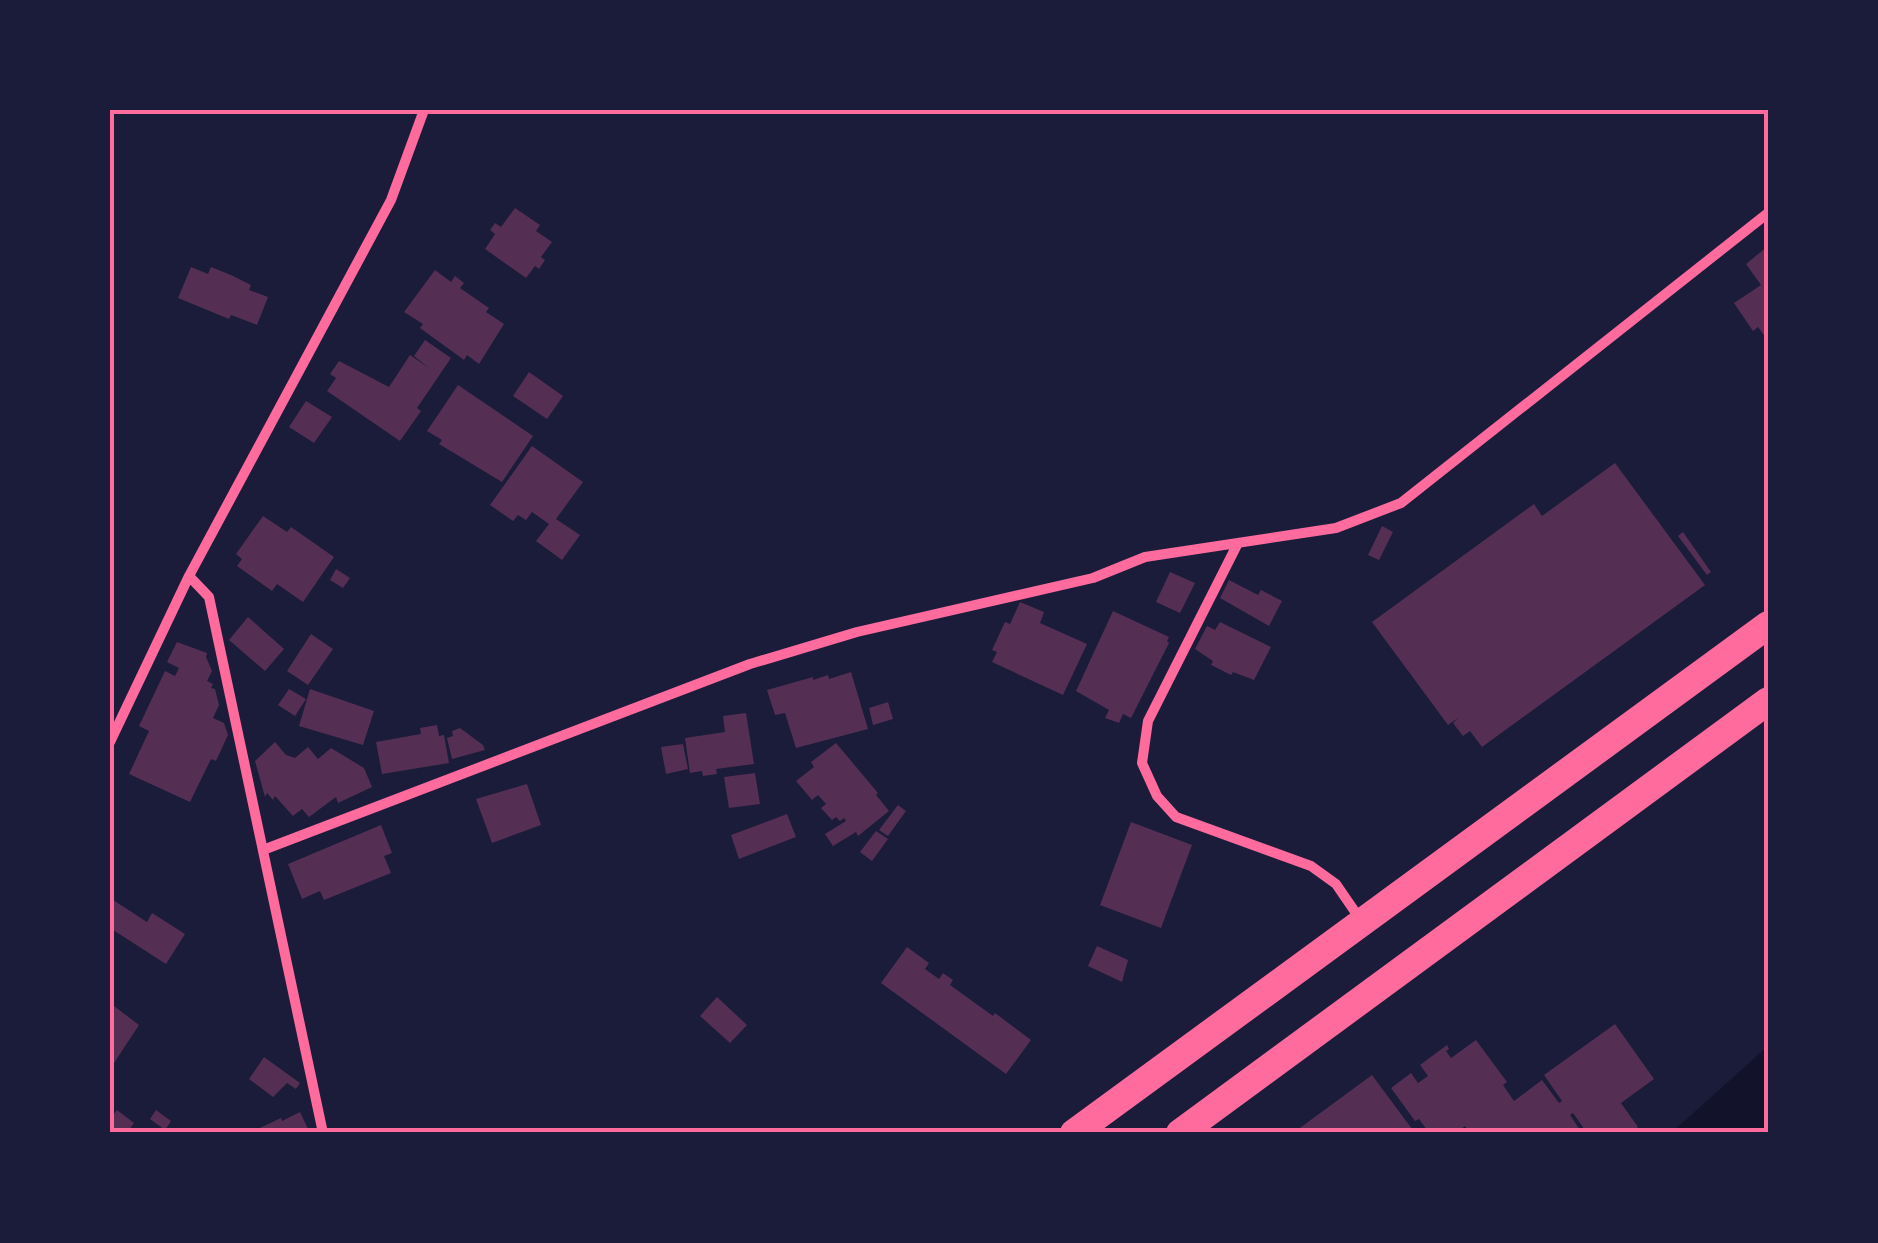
<svg xmlns="http://www.w3.org/2000/svg" width="1878" height="1243" viewBox="0 0 1878 1243" font-family="Roboto,sans-serif">
	<style>
		.water { fill: #12122b }
		.building { fill: #542f53 }
		.lines { fill: none; stroke-linecap: round; stroke-linejoin: round }
		.minor { stroke: #ff6b9d; stroke-width: 10 }
		.trunk { stroke: #ff6b9d; stroke-width: 28 }
		.neatline { fill: none; stroke: #ff6b9d; stroke-width: 4 }
	</style>
	<rect width="100%" height="100%" fill="#1b1b3a"/>
	<path class="water" d="M 1768,1046 L 1768,1133 L 1671,1133 Z"/>
	<path class="building" d="M 515,208 L 540,225 L 536,231 L 552,242 L 541,257 L 545,260 L 539,269 L 535,266 L 526,278 L 485,249 L 495,234 L 490,230 L 495,223 L 501,227 Z
		M 1768,246 L 1768,341 L 1758,327 L 1753,331 L 1734,303 L 1761,285 L 1746,264 Z
		M 191,267 L 208,274 L 211,267 L 231,275 L 251,285 L 249,290 L 268,297 L 257,325 L 231,315 L 229,319 L 178,298 Z
		M 435,270 L 451,282 L 455,276 L 464,283 L 460,288 L 489,308 L 486,312 L 504,324 L 479,364 L 467,355 L 464,360 L 420,328 L 423,324 L 404,312 Z
		M 425,340 L 451,358 L 417,408 L 421,411 L 400,441 L 327,391 L 336,378 L 330,374 L 339,361 L 389,387 L 410,355 L 429,368 L 414,356 Z
		M 529,372 L 563,396 L 547,419 L 513,396 Z
		M 458,385 L 533,436 L 502,482 L 439,444 L 442,440 L 427,431 Z
		M 306,401 L 332,417 L 314,443 L 289,427 Z
		M 532,446 L 583,482 L 556,519 L 580,535 L 562,560 L 536,541 L 549,524 L 532,512 L 526,520 L 518,515 L 513,521 L 490,505 Z
		M 1615,463 L 1705,585 L 1482,747 L 1470,731 L 1463,736 L 1453,723 L 1458,718 L 1448,725 L 1372,622 L 1534,504 L 1542,516 Z
		M 263,516 L 287,532 L 291,527 L 334,557 L 303,602 L 277,584 L 272,591 L 237,566 L 242,559 L 236,554 Z
		M 1382,526 L 1393,532 L 1379,560 L 1368,555 Z
		M 1683,532 L 1711,572 L 1707,575 L 1678,536 Z
		M 336,569 L 350,578 L 343,588 L 330,580 Z
		M 1170,572 L 1195,583 L 1180,613 L 1156,602 Z
		M 1229,580 L 1258,595 L 1261,590 L 1282,601 L 1269,626 L 1220,598 Z
		M 1020,602 L 1044,612 L 1040,623 L 1087,644 L 1063,695 L 992,662 L 997,652 L 992,650 L 1005,622 L 1010,624 Z
		M 1113,611 L 1169,637 L 1167,641 L 1169,643 L 1131,718 L 1123,714 L 1119,723 L 1105,718 L 1109,710 L 1076,691 Z
		M 248,617 L 284,649 L 265,671 L 229,640 Z
		M 1220,622 L 1271,647 L 1254,680 L 1233,672 L 1231,675 L 1211,665 L 1213,661 L 1195,649 L 1207,626 L 1215,630 Z
		M 311,634 L 333,649 L 308,685 L 287,671 Z
		M 177,642 L 207,653 L 206,657 L 212,671 L 207,681 L 213,684 L 211,688 L 215,689 L 219,705 L 213,718 L 224,723 L 228,735 L 216,761 L 211,759 L 190,802 L 129,774 L 149,731 L 139,726 L 165,671 L 175,676 L 179,668 L 167,662 Z
		M 851,672 L 868,729 L 796,748 L 785,713 L 775,715 L 767,690 L 813,677 L 813,680 L 828,675 L 829,679 Z
		M 289,689 L 306,699 L 295,716 L 278,705 Z
		M 310,689 L 374,711 L 363,745 L 299,726 Z
		M 888,702 L 893,719 L 873,725 L 869,708 Z
		M 746,713 L 754,764 L 716,769 L 717,774 L 703,776 L 702,771 L 690,773 L 685,738 L 725,732 L 723,716 Z
		M 437,725 L 439,736 L 444,735 L 449,763 L 382,774 L 376,742 L 421,734 L 420,728 Z
		M 460,728 L 483,745 L 485,750 L 452,759 L 447,738 L 453,736 L 452,731 Z
		M 275,742 L 286,755 L 295,758 L 308,747 L 318,759 L 331,748 L 364,768 L 372,787 L 338,803 L 336,797 L 309,817 L 302,809 L 293,816 L 275,796 L 273,800 L 267,793 L 265,797 L 255,761 Z
		M 836,743 L 878,793 L 876,795 L 889,811 L 858,836 L 856,832 L 833,846 L 825,834 L 846,821 L 844,818 L 840,821 L 836,817 L 832,820 L 821,808 L 826,804 L 818,795 L 812,800 L 796,781 L 814,767 L 811,762 Z
		M 683,744 L 688,769 L 666,774 L 661,747 Z
		M 755,773 L 760,804 L 729,808 L 724,777 Z
		M 527,784 L 541,825 L 492,843 L 476,799 Z
		M 898,805 L 906,811 L 888,836 L 879,830 Z
		M 787,814 L 796,837 L 739,859 L 731,835 Z
		M 1131,822 L 1192,845 L 1161,928 L 1100,905 Z
		M 381,825 L 392,853 L 384,856 L 391,873 L 324,900 L 320,891 L 302,899 L 288,864 Z
		M 876,831 L 888,839 L 872,861 L 860,852 Z
		M 110,898 L 147,922 L 152,913 L 185,934 L 166,964 L 110,928 Z
		M 1097,946 L 1128,960 L 1122,982 L 1088,966 Z
		M 907,947 L 929,963 L 925,969 L 939,979 L 943,973 L 953,980 L 950,985 L 993,1016 L 995,1013 L 1031,1040 L 1006,1074 L 881,983 Z
		M 717,997 L 747,1025 L 730,1043 L 700,1016 Z
		M 110,1003 L 139,1025 L 114,1063 L 110,1060 Z
		M 1615,1024 L 1654,1079 L 1621,1103 L 1638,1127 L 1630,1133 L 1587,1133 L 1573,1113 L 1570,1115 L 1582,1133 L 1470,1133 L 1465,1126 L 1456,1133 L 1429,1133 L 1419,1119 L 1415,1121 L 1391,1088 L 1411,1073 L 1418,1083 L 1428,1076 L 1420,1065 L 1447,1045 L 1449,1049 L 1446,1051 L 1451,1058 L 1476,1040 L 1507,1082 L 1503,1085 L 1514,1101 L 1542,1080 L 1559,1103 L 1562,1101 L 1544,1075 Z
		M 264,1057 L 300,1083 L 296,1089 L 287,1083 L 273,1097 L 249,1079 Z
		M 1372,1075 L 1415,1133 L 1293,1133 Z
		M 117,1110 L 134,1123 L 127,1133 L 110,1133 L 110,1119 Z
		M 156,1110 L 171,1121 L 165,1130 L 150,1119 Z
		M 300,1112 L 310,1133 L 249,1133 L 281,1118 L 282,1121 Z"/>
	<g class="lines">
		<path class="minor" d="M 1238,543 L 1148,721 L 1142,763 L 1157,796 L 1176,817 L 1311,866 L 1336,884 L 1360,919
			M 189,576 L 209,597 L 323,1133
			M 110,742 L 189,576 L 391,200 L 424,110
			M 263,850 L 750,664 L 857,632 L 1093,578 L 1145,557 L 1336,528 L 1401,503 L 1768,213"/>
		<path class="trunk" d="M 1074,1133 L 1768,625
			M 1180,1133 L 1768,701"/>
	</g>
	<rect width="1878" height="1243" fill="none" stroke="#1b1b3a" stroke-width="225"/>
	<rect x="112" y="112" width="1654" height="1018" class="neatline"/>
</svg>
